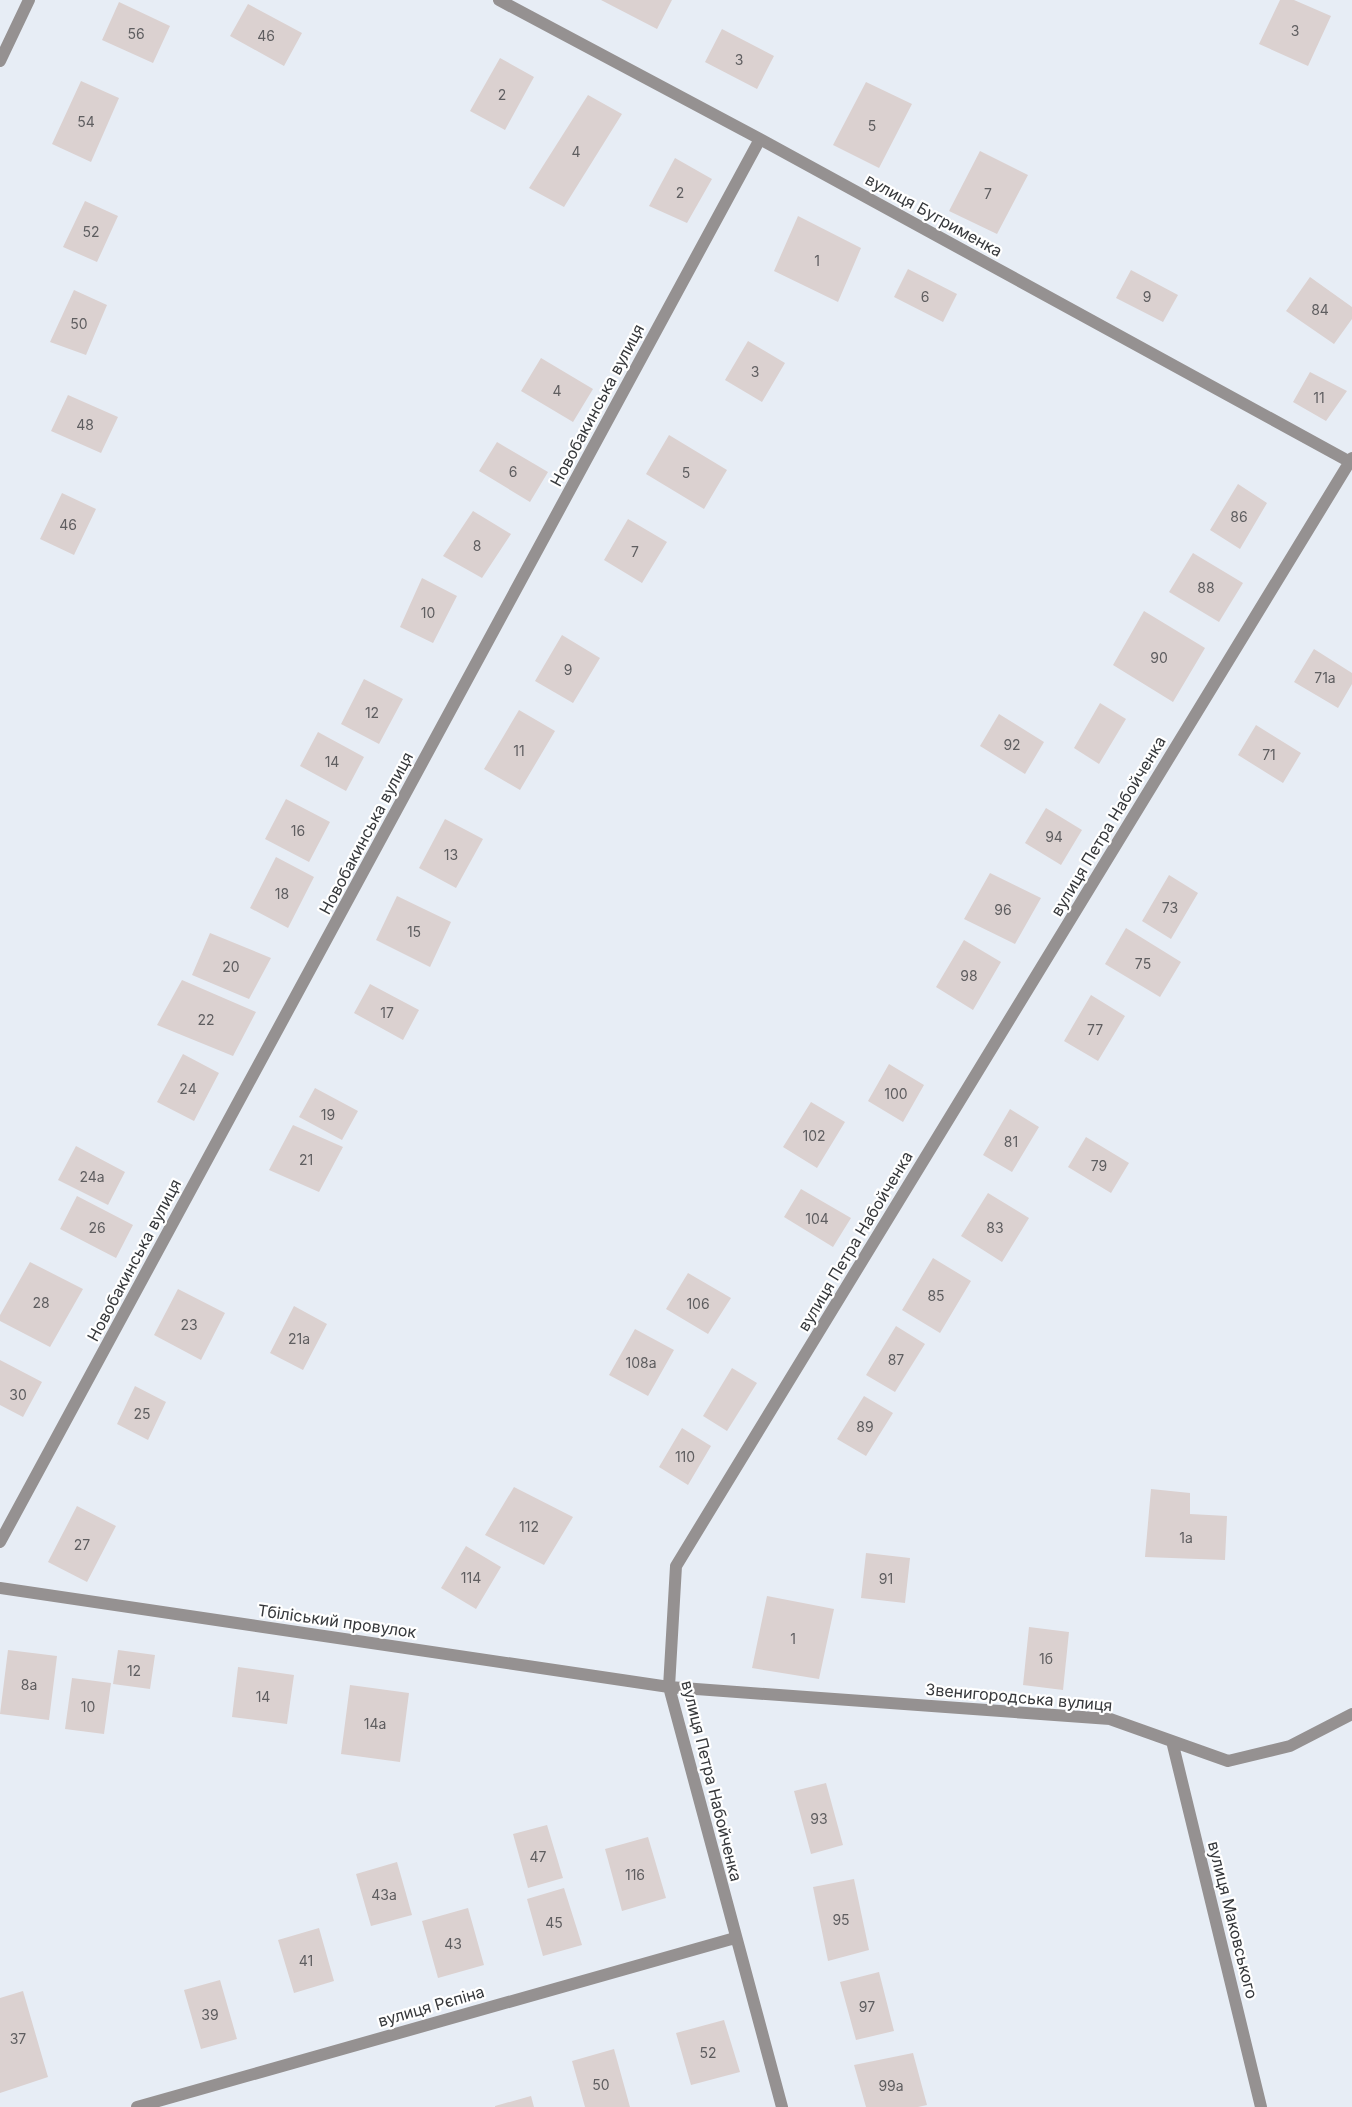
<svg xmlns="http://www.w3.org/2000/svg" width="1352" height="2107" viewBox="0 0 1352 2107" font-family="Inter,sans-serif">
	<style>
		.building { fill: #dbd1d0 }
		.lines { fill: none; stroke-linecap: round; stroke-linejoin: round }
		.street { stroke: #959191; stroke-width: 12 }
		.labels { text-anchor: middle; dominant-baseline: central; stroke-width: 4.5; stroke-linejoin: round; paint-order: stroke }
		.number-label { font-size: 14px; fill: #5f5e60 }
		.street-label { font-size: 16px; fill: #36383b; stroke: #fff }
	</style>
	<rect width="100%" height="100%" fill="#e7edf5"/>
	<path class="building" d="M 601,0 L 672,0 L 657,29 Z
		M 1280,0 L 1294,0 L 1331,16 L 1308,66 L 1259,44 Z
		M 119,2 L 170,26 L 153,63 L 102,40 Z
		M 248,4 L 302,33 L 284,66 L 230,36 Z
		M 722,29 L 774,56 L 757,89 L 705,62 Z
		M 500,58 L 534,77 L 505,130 L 470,111 Z
		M 81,81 L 119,98 L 91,162 L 52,144 Z
		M 866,82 L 912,104 L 879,168 L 833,145 Z
		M 588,95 L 622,114 L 564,207 L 529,188 Z
		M 980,151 L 1028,175 L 997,234 L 949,211 Z
		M 675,158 L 712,179 L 687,223 L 649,206 Z
		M 85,201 L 118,216 L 97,262 L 63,247 Z
		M 798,216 L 861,248 L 838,302 L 774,271 Z
		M 908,269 L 957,294 L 943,322 L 894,297 Z
		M 1131,270 L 1178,295 L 1163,322 L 1116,298 Z
		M 1310,277 L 1352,307 L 1352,319 L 1334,344 L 1286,311 Z
		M 74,290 L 107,305 L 86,355 L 50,342 Z
		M 748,341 L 785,363 L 762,402 L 725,380 Z
		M 541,358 L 593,389 L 573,422 L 521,391 Z
		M 1310,372 L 1347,391 L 1326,421 L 1293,402 Z
		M 68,395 L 118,417 L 101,453 L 51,431 Z
		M 669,435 L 727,470 L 704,509 L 646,474 Z
		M 497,442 L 548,472 L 530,502 L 479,471 Z
		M 1238,484 L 1267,503 L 1240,549 L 1210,530 Z
		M 62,493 L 96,509 L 74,555 L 40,539 Z
		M 473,511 L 511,534 L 482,578 L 443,556 Z
		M 628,519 L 667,542 L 642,583 L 604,560 Z
		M 1193,553 L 1243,583 L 1219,622 L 1169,592 Z
		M 422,578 L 457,596 L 433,643 L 400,627 Z
		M 1144,611 L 1205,648 L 1173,702 L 1113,665 Z
		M 562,635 L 600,658 L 573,703 L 535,681 Z
		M 1314,649 L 1352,673 L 1352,684 L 1338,708 L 1294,682 Z
		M 364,679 L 403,699 L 379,744 L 341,724 Z
		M 1100,703 L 1126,719 L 1099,764 L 1074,748 Z
		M 519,710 L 555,731 L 520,790 L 484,769 Z
		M 999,714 L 1044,742 L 1025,774 L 980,746 Z
		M 1256,725 L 1301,753 L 1283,783 L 1238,755 Z
		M 318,732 L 364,757 L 346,791 L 300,766 Z
		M 286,799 L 330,822 L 309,862 L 265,839 Z
		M 1046,808 L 1082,830 L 1061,865 L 1025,843 Z
		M 445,819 L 483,839 L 456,888 L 419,868 Z
		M 276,857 L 314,877 L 288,928 L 250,908 Z
		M 990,873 L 1041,898 L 1015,944 L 964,919 Z
		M 1169,875 L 1198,893 L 1171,939 L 1142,921 Z
		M 397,896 L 451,922 L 430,967 L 376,940 Z
		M 1126,928 L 1181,962 L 1160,997 L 1105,964 Z
		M 210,933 L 271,958 L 249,999 L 192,975 Z
		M 964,940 L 1001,962 L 973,1010 L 936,987 Z
		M 182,980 L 256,1012 L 233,1056 L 157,1025 Z
		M 370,984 L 419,1010 L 403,1040 L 354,1013 Z
		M 1091,995 L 1125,1016 L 1098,1061 L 1064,1041 Z
		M 183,1054 L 219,1073 L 194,1121 L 157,1102 Z
		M 889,1064 L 924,1085 L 903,1122 L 868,1101 Z
		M 315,1088 L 358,1111 L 342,1140 L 299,1117 Z
		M 811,1102 L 845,1122 L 817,1168 L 783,1147 Z
		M 1010,1109 L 1039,1127 L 1012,1172 L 983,1155 Z
		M 293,1125 L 343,1147 L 319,1192 L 269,1170 Z
		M 1086,1137 L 1129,1163 L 1111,1193 L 1068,1167 Z
		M 76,1146 L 125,1172 L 108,1205 L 58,1180 Z
		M 801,1189 L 851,1218 L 833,1247 L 784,1217 Z
		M 988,1193 L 1029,1218 L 1002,1262 L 961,1236 Z
		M 77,1196 L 133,1225 L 116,1258 L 60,1229 Z
		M 933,1258 L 971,1281 L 940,1333 L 902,1310 Z
		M 30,1262 L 83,1289 L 50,1347 L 0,1321 L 0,1315 Z
		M 688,1273 L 731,1298 L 708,1334 L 666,1309 Z
		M 178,1289 L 225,1313 L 201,1360 L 154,1335 Z
		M 294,1306 L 327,1324 L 303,1370 L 270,1353 Z
		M 896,1326 L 925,1344 L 895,1392 L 866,1375 Z
		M 635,1329 L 674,1350 L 648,1396 L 609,1375 Z
		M 0,1360 L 42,1382 L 23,1417 L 0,1405 Z
		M 732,1368 L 757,1383 L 727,1431 L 703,1416 Z
		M 135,1386 L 166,1402 L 148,1440 L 117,1424 Z
		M 864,1396 L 893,1413 L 866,1456 L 837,1439 Z
		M 682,1428 L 711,1446 L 688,1485 L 659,1467 Z
		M 514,1487 L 573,1517 L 544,1565 L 485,1535 Z
		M 1151,1489 L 1190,1493 L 1190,1514 L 1227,1516 L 1225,1560 L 1145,1557 Z
		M 77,1506 L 116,1526 L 87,1582 L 48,1562 Z
		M 466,1546 L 501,1567 L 476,1609 L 441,1588 Z
		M 866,1553 L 910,1558 L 905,1603 L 861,1598 Z
		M 767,1596 L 834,1609 L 819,1679 L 752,1668 Z
		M 1029,1627 L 1069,1632 L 1063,1690 L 1023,1685 Z
		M 8,1650 L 57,1656 L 49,1720 L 0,1714 Z
		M 118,1650 L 155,1655 L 150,1689 L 113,1684 Z
		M 238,1667 L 294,1675 L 287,1724 L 232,1717 Z
		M 72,1678 L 111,1683 L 104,1734 L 65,1729 Z
		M 350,1685 L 409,1693 L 400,1762 L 341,1754 Z
		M 826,1783 L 843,1845 L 811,1854 L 794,1791 Z
		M 547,1825 L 563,1878 L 528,1888 L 513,1834 Z
		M 648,1837 L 666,1898 L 622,1911 L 605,1849 Z
		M 397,1862 L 412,1915 L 371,1926 L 356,1874 Z
		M 854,1879 L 869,1950 L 828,1961 L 813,1887 Z
		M 564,1888 L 582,1945 L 543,1956 L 527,1899 Z
		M 468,1908 L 484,1965 L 438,1978 L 422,1921 Z
		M 319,1928 L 334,1981 L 294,1993 L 278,1940 Z
		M 879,1972 L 894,2031 L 856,2040 L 840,1982 Z
		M 220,1980 L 237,2039 L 201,2049 L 184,1990 Z
		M 23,1991 L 48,2077 L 0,2093 L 0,1998 Z
		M 724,2020 L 740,2072 L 691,2085 L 676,2033 Z
		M 614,2049 L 630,2107 L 585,2107 L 572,2061 Z
		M 913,2053 L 927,2105 L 918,2107 L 866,2107 L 854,2065 Z
		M 531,2096 L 534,2107 L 495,2107 L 495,2106 Z"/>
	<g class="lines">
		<path class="street" d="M 499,0 L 760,139 L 1352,463
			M 0,61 L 29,0
			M 0,1542 L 760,139
			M 0,1588 L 669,1687 L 1110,1719 L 1228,1761 L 1290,1746 L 1352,1714
			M 1172,1741 L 1261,2107
			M 137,2107 L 735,1938
			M 782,2107 L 669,1687 L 676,1566 L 1352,458"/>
	</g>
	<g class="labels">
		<g class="number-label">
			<text x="1295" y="30">3</text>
			<text x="136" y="33">56</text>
			<text x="266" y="35">46</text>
			<text x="739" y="59">3</text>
			<text x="502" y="94">2</text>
			<text x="86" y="121">54</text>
			<text x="872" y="125">5</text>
			<text x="576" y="151">4</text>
			<text x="680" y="192">2</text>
			<text x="988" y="193">7</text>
			<text x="91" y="231">52</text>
			<text x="817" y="260">1</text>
			<text x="925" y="296">6</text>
			<text x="1147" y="296">9</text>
			<text x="1320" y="309">84</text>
			<text x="79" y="323">50</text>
			<text x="755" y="371">3</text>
			<text x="557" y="390">4</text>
			<text x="1319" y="397">11</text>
			<text x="85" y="424">48</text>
			<text x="513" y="471">6</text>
			<text x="686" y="472">5</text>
			<text x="1239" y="516">86</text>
			<text x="68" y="524">46</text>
			<text x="477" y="545">8</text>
			<text x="635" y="551">7</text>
			<text x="1206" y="587">88</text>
			<text x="428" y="612">10</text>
			<text x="1159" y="657">90</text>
			<text x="568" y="669">9</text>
			<text x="1325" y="677">71а</text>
			<text x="372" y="712">12</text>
			<text x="1012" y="744">92</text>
			<text x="519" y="750">11</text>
			<text x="1269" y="754">71</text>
			<text x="332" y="761">14</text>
			<text x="298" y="830">16</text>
			<text x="1054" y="836">94</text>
			<text x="451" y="854">13</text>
			<text x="282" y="893">18</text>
			<text x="1170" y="907">73</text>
			<text x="1003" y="909">96</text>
			<text x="414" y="931">15</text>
			<text x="1143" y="963">75</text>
			<text x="231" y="966">20</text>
			<text x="969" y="975">98</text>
			<text x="387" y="1012">17</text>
			<text x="206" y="1019">22</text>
			<text x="1095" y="1029">77</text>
			<text x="188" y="1088">24</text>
			<text x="896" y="1093">100</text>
			<text x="328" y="1114">19</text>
			<text x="814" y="1135">102</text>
			<text x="1011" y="1141">81</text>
			<text x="306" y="1159">21</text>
			<text x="1099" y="1165">79</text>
			<text x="92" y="1176">24а</text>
			<text x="817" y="1218">104</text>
			<text x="97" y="1227">26</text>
			<text x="995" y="1227">83</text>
			<text x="936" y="1295">85</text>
			<text x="41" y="1302">28</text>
			<text x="698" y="1303">106</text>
			<text x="189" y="1324">23</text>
			<text x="299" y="1338">21а</text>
			<text x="896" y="1359">87</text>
			<text x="641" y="1362">108а</text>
			<text x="18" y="1394">30</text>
			<text x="142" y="1413">25</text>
			<text x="865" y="1426">89</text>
			<text x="685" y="1456">110</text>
			<text x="529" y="1526">112</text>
			<text x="1186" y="1537">1а</text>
			<text x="82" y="1544">27</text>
			<text x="471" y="1577">114</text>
			<text x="886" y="1578">91</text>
			<text x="793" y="1638">1</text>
			<text x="1046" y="1658">1б</text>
			<text x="134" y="1670">12</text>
			<text x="29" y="1684">8а</text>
			<text x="263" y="1696">14</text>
			<text x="88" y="1706">10</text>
			<text x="375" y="1723">14а</text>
			<text x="819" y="1818">93</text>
			<text x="538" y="1856">47</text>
			<text x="635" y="1874">116</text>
			<text x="384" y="1894">43а</text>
			<text x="841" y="1919">95</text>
			<text x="554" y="1922">45</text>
			<text x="453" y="1943">43</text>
			<text x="306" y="1960">41</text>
			<text x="867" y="2006">97</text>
			<text x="210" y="2014">39</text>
			<text x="18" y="2038">37</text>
			<text x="708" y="2052">52</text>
			<text x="601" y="2084">50</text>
			<text x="891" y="2085">99а</text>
		</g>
		<g class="street-label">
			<text transform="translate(934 215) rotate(29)">вулиця Бугрименка</text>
			<text transform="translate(597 405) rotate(-62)">Новобакинська вулиця</text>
			<text transform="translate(1108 826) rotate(-59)">вулиця Петра Набойченка</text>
			<text transform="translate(366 833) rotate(-62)">Новобакинська вулиця</text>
			<text transform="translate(855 1241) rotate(-59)">вулиця Петра Набойченка</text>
			<text transform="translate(134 1260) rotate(-62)">Новобакинська вулиця</text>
			<text transform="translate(337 1621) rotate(8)">Тбіліський провулок</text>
			<text transform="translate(1019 1697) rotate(5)">Звенигородська вулиця</text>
			<text transform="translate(712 1781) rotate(76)">вулиця Петра Набойченка</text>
			<text transform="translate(1233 1920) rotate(76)">вулиця Маковського</text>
			<text transform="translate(431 2006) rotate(-16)">вулиця Рєпіна</text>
		</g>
	</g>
</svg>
